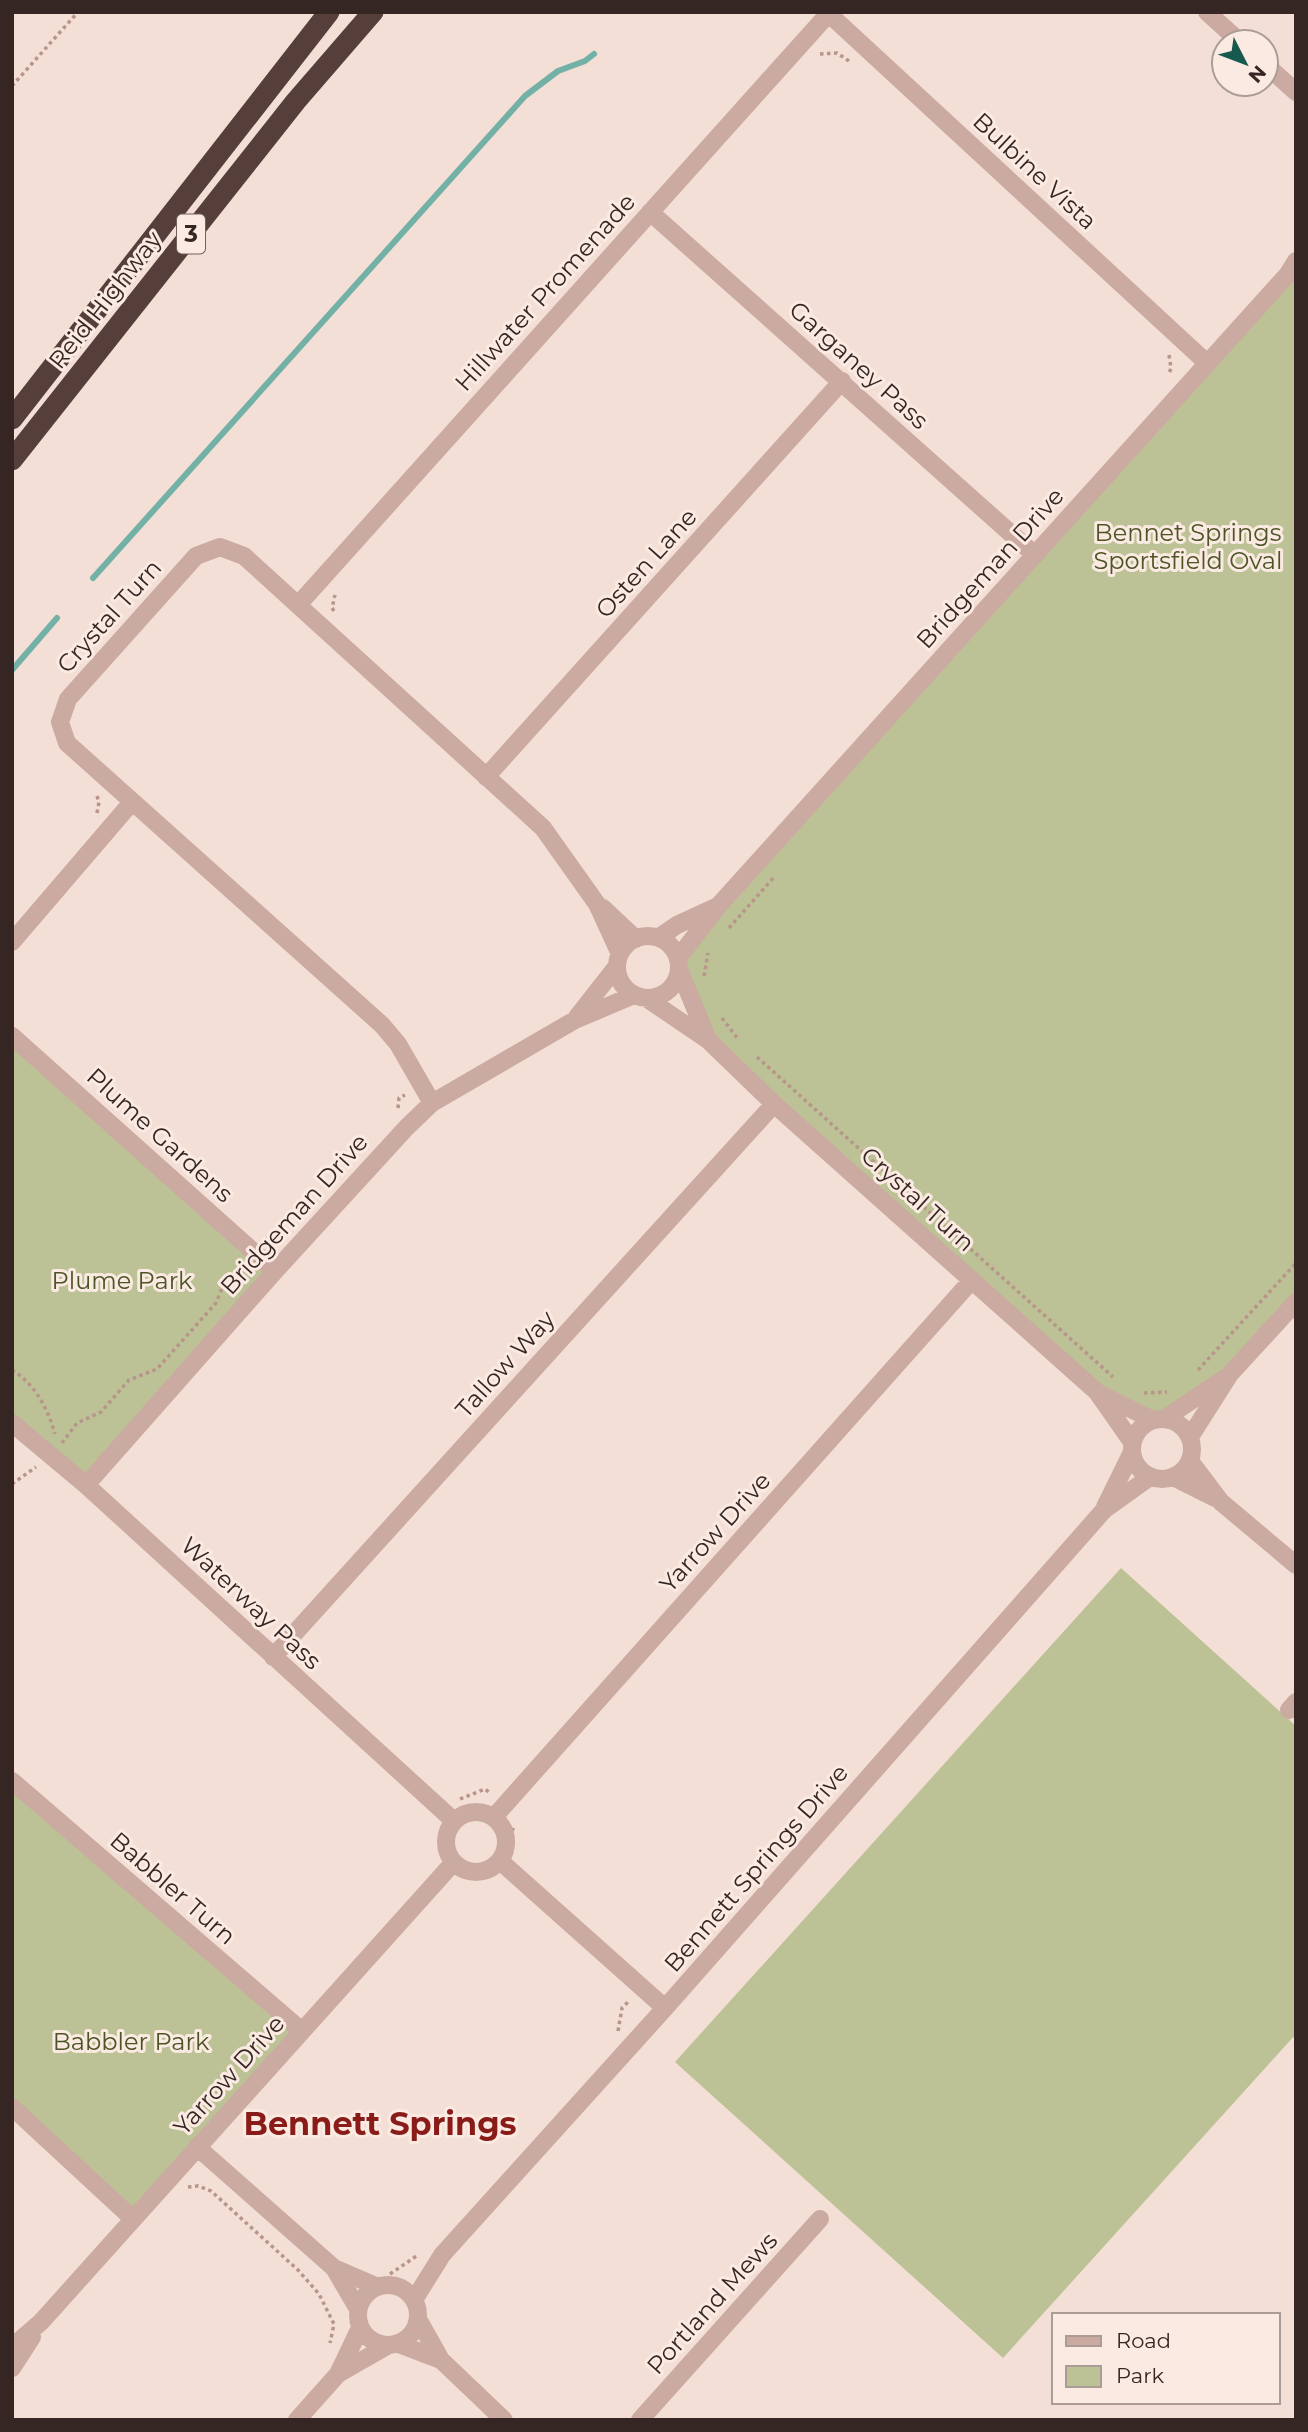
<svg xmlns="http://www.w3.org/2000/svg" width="1308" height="2432" viewBox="0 0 1308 2432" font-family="Montserrat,sans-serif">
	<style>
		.green { fill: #bcc295 }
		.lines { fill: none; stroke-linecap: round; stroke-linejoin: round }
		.stream { stroke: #73b1a7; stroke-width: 6 }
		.path { stroke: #b7958b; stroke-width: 3.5; stroke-dasharray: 3.5 3.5; stroke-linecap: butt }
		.minor { stroke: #cbaba1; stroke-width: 18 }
		.highway { stroke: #563e3b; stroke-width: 21 }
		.labels { text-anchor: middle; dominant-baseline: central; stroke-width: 6; stroke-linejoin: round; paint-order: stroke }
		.shield { fill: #faeae2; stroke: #70615d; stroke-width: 2 }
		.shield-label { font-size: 23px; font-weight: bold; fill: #352624 }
		.street-label { font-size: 24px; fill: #352624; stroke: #faeae2 }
		.park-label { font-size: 24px; fill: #4d5526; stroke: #faeae2 }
		.district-label { font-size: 32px; font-weight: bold; fill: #891b18; stroke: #faeae2 }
	</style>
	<rect width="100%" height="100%" fill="#f3dfd6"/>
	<path class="green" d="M 1296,261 L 1296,1302 L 1230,1374 L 1164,1419 L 1097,1392 L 708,1040 L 679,969 L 719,905 Z
		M 12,1036 L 275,1271 L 86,1485 L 12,1423 Z
		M 1121,1568 L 1296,1726 L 1296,2034 L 1003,2358 L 675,2062 Z
		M 12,1781 L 302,2031 L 133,2219 L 12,2107 Z"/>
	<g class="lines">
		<path class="stream" d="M 93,578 L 525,96 L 558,71 L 585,61 L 594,54
			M 12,670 L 57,618"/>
		<path class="path" d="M 820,54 L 837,53 L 849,61
			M 12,86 L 78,12
			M 1169,355 L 1171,368 L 1169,374
			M 334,611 L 332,608 L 335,595
			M 97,813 L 99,802 L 97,796
			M 729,928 L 775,876
			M 704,976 L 708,953
			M 722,1018 L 738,1039
			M 757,1057 L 1113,1377
			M 398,1108 L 399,1098 L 405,1095
			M 267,1239 L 271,1234 L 284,1231
			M 12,1370 C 35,1384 48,1409 55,1434
			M 1198,1370 L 1296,1263
			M 1144,1393 L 1167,1392
			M 62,1443 L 77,1423 L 101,1412 L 129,1380 L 157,1369 L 216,1303 L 227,1276 L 242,1270 L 244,1266
			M 12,1484 L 36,1467
			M 460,1799 L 485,1789 L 491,1794
			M 513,1845 L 512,1832 L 514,1825
			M 618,2031 L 622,2008 L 630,2000
			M 188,2187 L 198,2186 L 211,2191 L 298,2270 L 319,2294 L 334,2324 L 330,2343
			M 390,2274 L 418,2255"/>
		<path class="minor" d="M 1207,12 L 1240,42
			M 829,14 L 1207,363
			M 1266,65 L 1296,92
			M 650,212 L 1035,555
			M 298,605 L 830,12
			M 486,777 L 842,381
			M 603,908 L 636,939
			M617 967a31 31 0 1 1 62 0a31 31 0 1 1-62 0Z
			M 658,938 L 677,925 L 716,907
			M 12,942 L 132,802
			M 678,958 L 719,905 L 1288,274 L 1296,261
			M 679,969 L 708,1040
			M 646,998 L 708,1040 L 774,1104 L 1097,1392 L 1132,1442
			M 577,1017 L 617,966
			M 12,1036 L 275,1271
			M 432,1103 L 398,1044 L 382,1025 L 67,743 L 60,722 L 68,699 L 196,556 L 220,547 L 244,556 L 543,828 L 597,904 L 620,954
			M 1100,1394 L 1153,1420
			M 1164,1419 L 1225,1378
			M1132 1449a30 30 0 1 1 60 0a30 30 0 1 1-60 0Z
			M 12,1423 L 86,1485 L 454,1821
			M 1190,1437 L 1230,1374 L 1296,1302
			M 1190,1461 L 1221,1502 L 1296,1565
			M 1173,1477 L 1215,1498
			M 86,1485 L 275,1271 L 407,1127 L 432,1103 L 575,1020 L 634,995
			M 1105,1507 L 1132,1452
			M 273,1657 L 774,1104
			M 1289,1710 L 1296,1702
			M 12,1781 L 302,2031
			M446 1842a30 30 0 1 1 60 0a30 30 0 1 1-60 0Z
			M 494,1817 L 972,1280
			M 500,1861 L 665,2008
			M 12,2107 L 133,2219
			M 197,2147 L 334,2268 L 378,2287
			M 334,2268 L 358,2309
			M358 2315a30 30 0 1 1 60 0a30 30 0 1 1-60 0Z
			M 414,2300 L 442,2255 L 665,2008 L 1104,1510 L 1150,1477
			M 418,2319 L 441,2360 L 504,2420
			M 399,2344 L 441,2360
			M 12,2347 L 41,2322 L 454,1862
			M 12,2368 L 32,2337
			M 338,2374 L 387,2346
			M 297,2420 L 338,2374 L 360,2328
			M 640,2420 L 820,2219"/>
		<path class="highway" d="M 12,419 L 329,12
			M 12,460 L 296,101 L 373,12"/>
	</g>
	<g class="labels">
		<rect class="shield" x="177" y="214.5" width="28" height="39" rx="5"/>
		<g class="shield-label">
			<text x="191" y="234">3</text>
		</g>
		<g class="street-label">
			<text transform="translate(1035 171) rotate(43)">Bulbine Vista</text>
			<text transform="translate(545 292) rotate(-48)">Hillwater Promenade</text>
			<text transform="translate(105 300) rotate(-52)">Reid Highway</text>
			<text transform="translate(859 365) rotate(42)">Garganey Pass</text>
			<text transform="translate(646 563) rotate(-48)">Osten Lane</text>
			<text transform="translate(990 568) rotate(-48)">Bridgeman Drive</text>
			<text transform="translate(109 616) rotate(-48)">Crystal Turn</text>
			<text transform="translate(160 1135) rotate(42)">Plume Gardens</text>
			<text transform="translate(918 1199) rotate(42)">Crystal Turn</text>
			<text transform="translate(294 1214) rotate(-48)">Bridgeman Drive</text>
			<text transform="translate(505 1364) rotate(-48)">Tallow Way</text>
			<text transform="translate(715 1532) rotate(-48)">Yarrow Drive</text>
			<text transform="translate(251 1603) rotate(43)">Waterway Pass</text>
			<text transform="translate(756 1868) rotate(-49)">Bennett Springs Drive</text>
			<text transform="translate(173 1888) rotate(41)">Babbler Turn</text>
			<text transform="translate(229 2075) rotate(-48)">Yarrow Drive</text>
			<text transform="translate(712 2303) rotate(-48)">Portland Mews</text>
		</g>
		<g class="park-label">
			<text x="1188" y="532">Bennet Springs<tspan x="1188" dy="28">Sportsfield Oval</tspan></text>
			<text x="122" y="1280">Plume Park</text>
			<text x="131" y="2041">Babbler Park</text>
		</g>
		<g class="district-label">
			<text x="380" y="2123">Bennett Springs</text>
		</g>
	</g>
	<rect width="1308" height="2432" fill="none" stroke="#352624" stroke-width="28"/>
	<rect x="1052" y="2313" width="228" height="91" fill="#faeae2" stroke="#ab9c96" stroke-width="2"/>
	<rect x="1066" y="2336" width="35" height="10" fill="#cbaba1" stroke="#ab9c96" stroke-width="2"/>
	<text x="1116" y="2348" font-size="21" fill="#352624">Road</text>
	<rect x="1066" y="2366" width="35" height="21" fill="#bcc295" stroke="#ab9c96" stroke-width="2"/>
	<text x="1116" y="2383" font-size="21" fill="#352624">Park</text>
	<g transform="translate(1245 63) rotate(132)"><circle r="33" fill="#faeae2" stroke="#ab9c96" stroke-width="2"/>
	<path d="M0-5L12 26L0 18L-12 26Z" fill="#17594f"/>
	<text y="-10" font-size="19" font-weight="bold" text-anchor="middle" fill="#352624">N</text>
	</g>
</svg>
